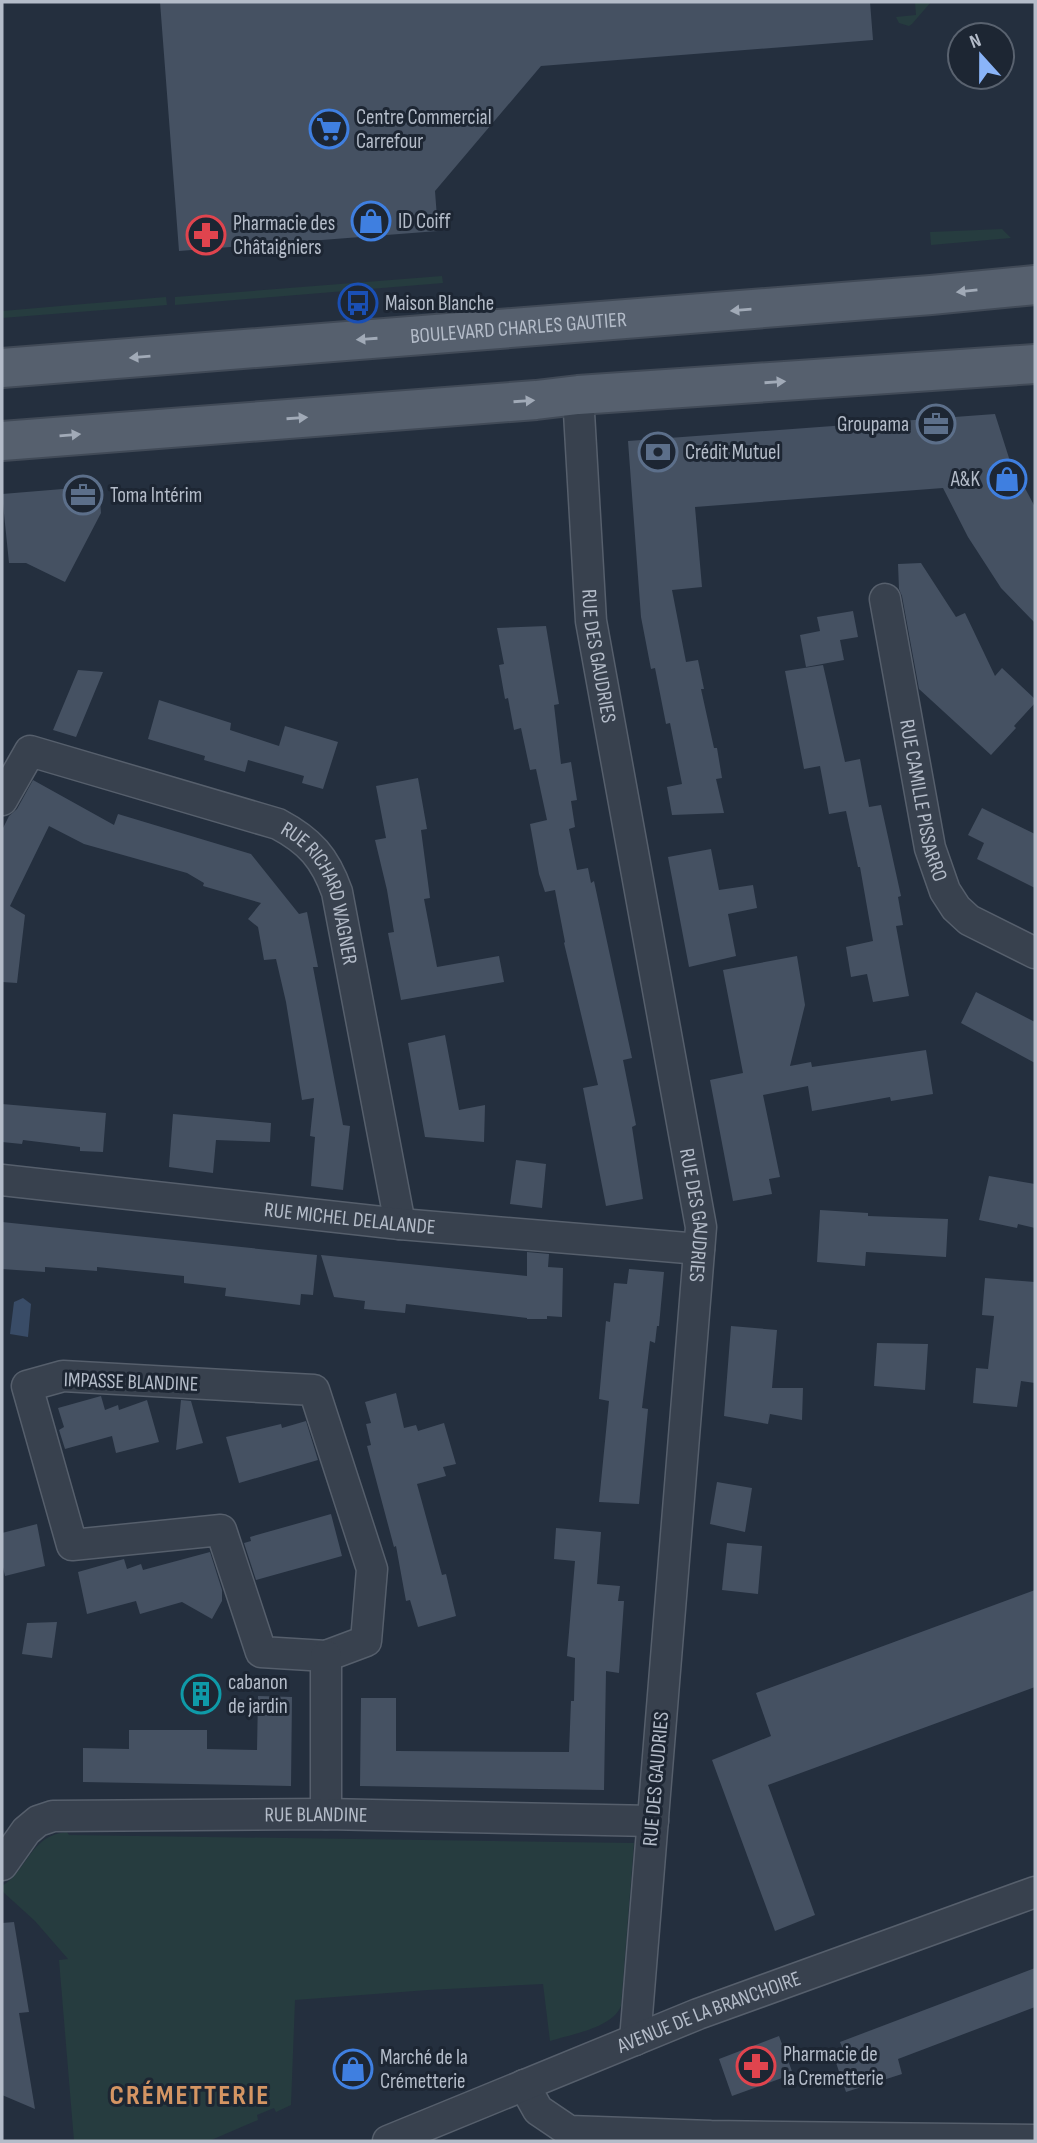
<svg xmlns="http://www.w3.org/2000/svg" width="1037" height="2143" viewBox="0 0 1037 2143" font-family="'Sofia Sans Condensed',sans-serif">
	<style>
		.green { fill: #263c3f }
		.water { fill: #394c67 }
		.building { fill: #455162 }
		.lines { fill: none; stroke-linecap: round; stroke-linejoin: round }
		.street-casing { stroke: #565f6c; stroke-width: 33 }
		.primary-casing { stroke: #414a57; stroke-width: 42 }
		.street { stroke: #38414e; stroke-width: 30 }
		.primary { stroke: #56606e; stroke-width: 38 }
		.oneway { fill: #a1aab7 }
		.labels { text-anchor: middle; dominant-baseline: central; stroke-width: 6; stroke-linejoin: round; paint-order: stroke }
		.poi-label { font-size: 21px; fill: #b4bcc9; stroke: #1d2633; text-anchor: start }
		.street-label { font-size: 21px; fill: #b4bcc9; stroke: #1d2633 }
		.district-label { font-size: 28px; font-weight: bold; letter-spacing: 2px; fill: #d59563; stroke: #1d2633 }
	</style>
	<rect width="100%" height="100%" fill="#242f3e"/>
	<path class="green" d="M 915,2 L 931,2 L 912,24 L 909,26 L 899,23 L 896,17 L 916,15 Z
		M 1002,229 L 1011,238 L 931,245 L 930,232 Z
		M 442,276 L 443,283 L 175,305 L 175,297 Z
		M 166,297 L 167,305 L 2,318 L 2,311 Z
		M 67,1832 L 69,1835 L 634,1843 L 621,2006 C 612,2028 572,2034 550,2041 L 543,1984 L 428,1990 L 295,2000 L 291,2105 L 276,2112 L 274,2108 L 257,2115 L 258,2120 L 209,2141 L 74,2141 L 59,1960 L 68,1959 L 35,1921 L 2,1891 L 2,1886 C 29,1869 30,1835 67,1832 Z"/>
	<path class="water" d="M 23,1298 L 31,1304 L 28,1337 L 10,1334 L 14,1302 Z"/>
	<path class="building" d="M 160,2 L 870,2 L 873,40 L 541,66 L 435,191 L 438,231 L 179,251 Z
		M 995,414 L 1009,458 L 1035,507 L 1035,623 L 1001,588 L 968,537 L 943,488 L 695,507 L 702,587 L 672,590 L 686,662 L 698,660 L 704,689 L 701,689 L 714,748 L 717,748 L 722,778 L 716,779 L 724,813 L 672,815 L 667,787 L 682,784 L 670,723 L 666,724 L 655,668 L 651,669 L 641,617 L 628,441 Z
		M 99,486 L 101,513 L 65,582 L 26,563 L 9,563 L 2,494 Z
		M 921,563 L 956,617 L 965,613 L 995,676 L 1002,668 L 1035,699 L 1035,703 L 1014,726 L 1016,728 L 991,755 L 919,689 L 902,596 L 899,589 L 898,564 Z
		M 853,611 L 858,637 L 840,640 L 844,660 L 806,667 L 800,635 L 820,631 L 817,617 Z
		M 546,626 L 559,704 L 554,705 L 561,764 L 571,762 L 577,800 L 571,801 L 575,827 L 569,829 L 577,870 L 588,868 L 591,883 L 594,881 L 632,1058 L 623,1060 L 636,1125 L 632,1127 L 643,1199 L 606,1206 L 583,1088 L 598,1085 L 564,943 L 565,942 L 555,890 L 545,892 L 539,874 L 530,824 L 547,820 L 536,769 L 530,770 L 521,728 L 514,730 L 508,698 L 505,699 L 499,665 L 504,664 L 497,628 Z
		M 823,665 L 845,762 L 860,759 L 869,807 L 881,805 L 901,896 L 898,897 L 903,925 L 896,926 L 909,996 L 873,1002 L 867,974 L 851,977 L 846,947 L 873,941 L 860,867 L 858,867 L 846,811 L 829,814 L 820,766 L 804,769 L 785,671 Z
		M 78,670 L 103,672 L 76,737 L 53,730 Z
		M 159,700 L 231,723 L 230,730 L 279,746 L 285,726 L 338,742 L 323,789 L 302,783 L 304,776 L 248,760 L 245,772 L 204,760 L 205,756 L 148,739 Z
		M 418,778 L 427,829 L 421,830 L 430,898 L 424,899 L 437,967 L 499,956 L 504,982 L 401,1000 L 388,933 L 394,932 L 387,890 L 375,840 L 386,838 L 376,786 Z
		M 33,780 L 114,825 L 118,814 L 251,854 L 299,914 L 307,912 L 318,967 L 313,967 L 343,1125 L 350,1126 L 343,1190 L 311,1186 L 315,1137 L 310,1136 L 314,1098 L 302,1100 L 286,1002 L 276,959 L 264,960 L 258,927 L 248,919 L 261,903 L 203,886 L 204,883 L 187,873 L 84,844 L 49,826 L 10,906 L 25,915 L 17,983 L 2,982 L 2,830 L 9,816 L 17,809 Z
		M 982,808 L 1035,834 L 1035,888 L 977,859 L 984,843 L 968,835 Z
		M 711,849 L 719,890 L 753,885 L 757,908 L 728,914 L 736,956 L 689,967 L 668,857 Z
		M 797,956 L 805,1005 L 790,1066 L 811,1062 L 812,1067 L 926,1050 L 933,1094 L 891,1101 L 890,1097 L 812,1111 L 808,1086 L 763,1095 L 780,1177 L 769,1179 L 772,1194 L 733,1201 L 710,1080 L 743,1073 L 723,970 Z
		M 976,992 L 1035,1022 L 1035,1063 L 961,1023 Z
		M 445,1035 L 459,1110 L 485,1105 L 484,1142 L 425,1137 L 408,1043 Z
		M 2,1104 L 106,1113 L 103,1152 L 80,1151 L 80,1147 L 23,1140 L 22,1144 L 2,1142 Z
		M 173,1114 L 271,1123 L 270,1142 L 216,1140 L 213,1173 L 169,1167 Z
		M 516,1160 L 546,1164 L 542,1208 L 510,1204 Z
		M 989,1176 L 1035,1184 L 1035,1228 L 1018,1224 L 1017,1228 L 979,1220 Z
		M 820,1210 L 868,1213 L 868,1216 L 948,1219 L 946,1257 L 866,1252 L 865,1266 L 817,1262 Z
		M 2,1222 L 317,1255 L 313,1295 L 301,1294 L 300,1305 L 225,1296 L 226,1288 L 184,1283 L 184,1276 L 97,1267 L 97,1271 L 45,1267 L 45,1272 L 2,1269 Z
		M 527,1252 L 549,1254 L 548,1267 L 563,1268 L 562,1317 L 547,1316 L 547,1319 L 527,1319 L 527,1314 L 527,1318 L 406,1304 L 405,1313 L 364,1309 L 365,1301 L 334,1297 L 321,1255 L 527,1276 Z
		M 629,1269 L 664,1272 L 659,1326 L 657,1326 L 655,1343 L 650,1341 L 642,1408 L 648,1409 L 639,1504 L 599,1502 L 609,1401 L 599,1399 L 606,1321 L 610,1322 L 614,1283 L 627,1284 Z
		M 985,1278 L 1035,1282 L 1035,1383 L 1021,1381 L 1017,1407 L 973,1403 L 976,1368 L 988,1369 L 994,1316 L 982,1315 Z
		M 731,1326 L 777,1330 L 772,1388 L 803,1388 L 802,1420 L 770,1414 L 768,1424 L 724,1416 Z
		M 877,1343 L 928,1344 L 925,1390 L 874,1386 Z
		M 396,1393 L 404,1428 L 416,1425 L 418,1431 L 444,1423 L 456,1464 L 443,1467 L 446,1476 L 417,1484 L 442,1575 L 446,1574 L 456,1616 L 418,1627 L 410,1600 L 406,1601 L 396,1546 L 394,1547 L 367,1446 L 371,1445 L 366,1424 L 371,1423 L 365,1402 Z
		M 101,1396 L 105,1410 L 118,1405 L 119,1410 L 147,1400 L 159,1442 L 116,1453 L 112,1436 L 65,1449 L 59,1430 L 64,1427 L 58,1408 Z
		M 181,1400 L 191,1401 L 203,1443 L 176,1450 Z
		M 306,1421 L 318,1460 L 239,1483 L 226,1437 L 281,1424 L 282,1428 Z
		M 717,1482 L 752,1488 L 745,1532 L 710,1524 Z
		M 331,1514 L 342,1556 L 256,1580 L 244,1543 L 251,1541 L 250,1537 Z
		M 37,1524 L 45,1566 L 5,1576 L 2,1563 L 2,1533 Z
		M 556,1528 L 601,1532 L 597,1584 L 620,1586 L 618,1601 L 624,1601 L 619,1673 L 606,1671 L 604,1790 L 360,1786 L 361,1698 L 396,1698 L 396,1751 L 569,1752 L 571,1701 L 574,1701 L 575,1658 L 567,1656 L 575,1561 L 554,1559 Z
		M 727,1543 L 762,1546 L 758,1594 L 722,1590 Z
		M 210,1552 L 222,1590 L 222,1601 L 212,1619 L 182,1602 L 140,1614 L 136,1601 L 87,1614 L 78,1572 L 124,1559 L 127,1569 L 141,1564 L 143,1570 Z
		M 1035,1590 L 1035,1687 L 768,1785 L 815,1915 L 775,1931 L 712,1760 L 771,1736 L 756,1693 Z
		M 57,1622 L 52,1658 L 22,1654 L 27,1623 Z
		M 258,1696 L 292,1697 L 291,1786 L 83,1782 L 83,1748 L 129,1749 L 129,1730 L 207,1730 L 207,1749 L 257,1750 Z
		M 14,1922 L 29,2012 L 19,2013 L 35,2109 L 2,2095 L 2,1923 Z
		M 1035,1968 L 1035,2007 L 898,2059 L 902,2074 L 846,2092 L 832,2051 L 842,2047 L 840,2042 Z
		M 779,2036 L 793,2074 L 732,2096 L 719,2059 Z"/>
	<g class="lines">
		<defs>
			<g id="street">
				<path id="s1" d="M 578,395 L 591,621 L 701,1227 L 635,2040"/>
				<path id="s2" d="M 885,599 L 930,848 L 945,891 L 956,908 L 969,920 L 1035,953"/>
				<path id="s3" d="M 2,800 L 30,751 L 278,824 C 310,841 325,858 337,892 L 400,1224"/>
				<path id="s4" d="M 2,1180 L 400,1224 L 699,1249"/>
				<path d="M 63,1376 L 314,1390 L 372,1569 L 366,1641 L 326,1656 L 261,1652 L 221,1530 L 72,1545 L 27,1386 Z"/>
				<path d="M 326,1656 L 326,1814"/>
				<path id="s5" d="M 2,1865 L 26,1831 L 38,1821 L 53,1816 L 326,1814 L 653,1821"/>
				<path d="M 524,2085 L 538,2110 L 569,2131 L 711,2136 L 1035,2140"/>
				<path id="s6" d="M 388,2141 L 698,2014 L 1035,1892"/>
			</g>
			<g id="primary">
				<path id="s7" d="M 2,368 L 931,295 L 1035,285"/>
				<path d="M 2,441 L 536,400 L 578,395 L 1035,364"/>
			</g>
		</defs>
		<use href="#street" class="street-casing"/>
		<use href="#primary" class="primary-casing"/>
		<use href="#street" class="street"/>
		<use href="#primary" class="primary"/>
	</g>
	<defs><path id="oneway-solid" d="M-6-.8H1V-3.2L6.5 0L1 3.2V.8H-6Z" transform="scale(1.75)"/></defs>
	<g class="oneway">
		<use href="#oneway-solid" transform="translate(967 291) rotate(174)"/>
		<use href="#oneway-solid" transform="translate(741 310) rotate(175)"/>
		<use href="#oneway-solid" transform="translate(367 339) rotate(176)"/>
		<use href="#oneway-solid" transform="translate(140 357) rotate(175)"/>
		<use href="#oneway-solid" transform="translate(775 382) rotate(-4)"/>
		<use href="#oneway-solid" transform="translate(524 401) rotate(-4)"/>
		<use href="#oneway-solid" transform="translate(297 418) rotate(-4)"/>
		<use href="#oneway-solid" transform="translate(70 435) rotate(-5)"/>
	</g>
	<defs>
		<symbol id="supermarket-ring" viewBox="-11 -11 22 22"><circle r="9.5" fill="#1d2633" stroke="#3f7fe0" stroke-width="1.5"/><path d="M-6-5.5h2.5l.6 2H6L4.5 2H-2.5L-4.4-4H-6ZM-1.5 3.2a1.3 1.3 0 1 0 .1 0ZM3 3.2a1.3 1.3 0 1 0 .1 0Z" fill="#3f7fe0"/></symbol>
		<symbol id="shop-ring" viewBox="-11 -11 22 22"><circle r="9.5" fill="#1d2633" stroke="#3f7fe0" stroke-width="1.5"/><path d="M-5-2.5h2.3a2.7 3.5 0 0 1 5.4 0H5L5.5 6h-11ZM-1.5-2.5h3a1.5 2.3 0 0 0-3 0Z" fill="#3f7fe0"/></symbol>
		<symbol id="pharmacy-ring" viewBox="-11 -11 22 22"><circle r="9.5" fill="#1d2633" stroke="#e0444e" stroke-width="1.5"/><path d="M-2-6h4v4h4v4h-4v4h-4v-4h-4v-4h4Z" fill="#e0444e"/></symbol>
		<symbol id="bus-ring" viewBox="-11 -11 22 22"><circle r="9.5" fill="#1d2633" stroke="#1a4fb4" stroke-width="1.5"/><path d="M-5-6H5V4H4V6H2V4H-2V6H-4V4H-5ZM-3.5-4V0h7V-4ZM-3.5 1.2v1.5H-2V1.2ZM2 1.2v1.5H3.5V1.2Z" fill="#1a4fb4"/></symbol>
		<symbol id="office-ring" viewBox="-11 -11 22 22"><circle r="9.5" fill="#1d2633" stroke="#5c6f8a" stroke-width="1.5"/><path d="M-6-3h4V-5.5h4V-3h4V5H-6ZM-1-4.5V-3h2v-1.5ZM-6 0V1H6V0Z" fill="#5c6f8a"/></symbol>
		<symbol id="bank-ring" viewBox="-11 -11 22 22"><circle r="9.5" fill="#1d2633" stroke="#5c6f8a" stroke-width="1.5"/><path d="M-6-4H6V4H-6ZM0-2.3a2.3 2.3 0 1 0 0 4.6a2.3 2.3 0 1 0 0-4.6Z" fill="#5c6f8a"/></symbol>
		<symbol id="building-ring" viewBox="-11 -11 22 22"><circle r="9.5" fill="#1d2633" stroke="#0f9aa8" stroke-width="1.5"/><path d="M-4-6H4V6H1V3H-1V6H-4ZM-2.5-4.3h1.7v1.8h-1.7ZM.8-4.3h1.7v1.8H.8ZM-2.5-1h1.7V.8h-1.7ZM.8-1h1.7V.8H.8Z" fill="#0f9aa8"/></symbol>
	</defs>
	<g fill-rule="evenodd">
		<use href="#supermarket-ring" x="307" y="107" width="44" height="44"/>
		<use href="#shop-ring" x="349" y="199" width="44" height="44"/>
		<use href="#pharmacy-ring" x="184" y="213" width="44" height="44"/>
		<use href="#bus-ring" x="336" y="281" width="44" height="44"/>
		<use href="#office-ring" x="914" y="402" width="44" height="44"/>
		<use href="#bank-ring" x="636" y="430" width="44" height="44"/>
		<use href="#shop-ring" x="985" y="457" width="44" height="44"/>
		<use href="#office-ring" x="61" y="473" width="44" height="44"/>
		<use href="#building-ring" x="179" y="1672" width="44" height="44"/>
		<use href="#pharmacy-ring" x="734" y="2044" width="44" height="44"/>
		<use href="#shop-ring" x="331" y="2047" width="44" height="44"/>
	</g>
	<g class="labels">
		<g class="poi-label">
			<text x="356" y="117">Centre Commercial<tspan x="356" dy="24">Carrefour</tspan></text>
			<text x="398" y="221">ID Coiff</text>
			<text x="233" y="223">Pharmacie des<tspan x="233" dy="24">Châtaigniers</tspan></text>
			<text x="385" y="303">Maison Blanche</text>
			<text x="909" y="424" text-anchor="end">Groupama</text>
			<text x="685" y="452">Crédit Mutuel</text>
			<text x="980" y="479" text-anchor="end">A&amp;K</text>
			<text x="110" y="495">Toma Intérim</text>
			<text x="228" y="1682">cabanon<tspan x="228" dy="24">de jardin</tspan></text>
			<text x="783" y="2054">Pharmacie de<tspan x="783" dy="24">la Cremetterie</tspan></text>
			<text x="380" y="2057">Marché de la<tspan x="380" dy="24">Crémetterie</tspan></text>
		</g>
		<g class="street-label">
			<text stroke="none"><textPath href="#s7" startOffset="518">BOULEVARD CHARLES GAUTIER</textPath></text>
			<text stroke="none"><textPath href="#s1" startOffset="262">RUE DES GAUDRIES</textPath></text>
			<text stroke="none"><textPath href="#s2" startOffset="205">RUE CAMILLE PISSARRO</textPath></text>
			<text stroke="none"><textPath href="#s3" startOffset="401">RUE RICHARD WAGNER</textPath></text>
			<text stroke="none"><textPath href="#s1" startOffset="830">RUE DES GAUDRIES</textPath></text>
			<text stroke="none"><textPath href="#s4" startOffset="350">RUE MICHEL DELALANDE</textPath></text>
			<text transform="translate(131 1382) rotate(2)">IMPASSE BLANDINE</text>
			<text transform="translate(656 1779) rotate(-85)">RUE DES GAUDRIES</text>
			<text stroke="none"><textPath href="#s5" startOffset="336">RUE BLANDINE</textPath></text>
			<text stroke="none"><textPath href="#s6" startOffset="346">AVENUE DE LA BRANCHOIRE</textPath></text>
		</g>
		<g class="district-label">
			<text x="190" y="2095">CRÉMETTERIE</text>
		</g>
	</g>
	<rect width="1037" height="2143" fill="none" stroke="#b4bcc9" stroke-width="7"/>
	<g transform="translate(981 56) rotate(339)"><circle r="33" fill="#1d2633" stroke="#59626f" stroke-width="2"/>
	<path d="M0-5L12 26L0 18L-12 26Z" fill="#8ab4f8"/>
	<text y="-10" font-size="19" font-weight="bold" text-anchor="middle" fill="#b4bcc9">N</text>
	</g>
</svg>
